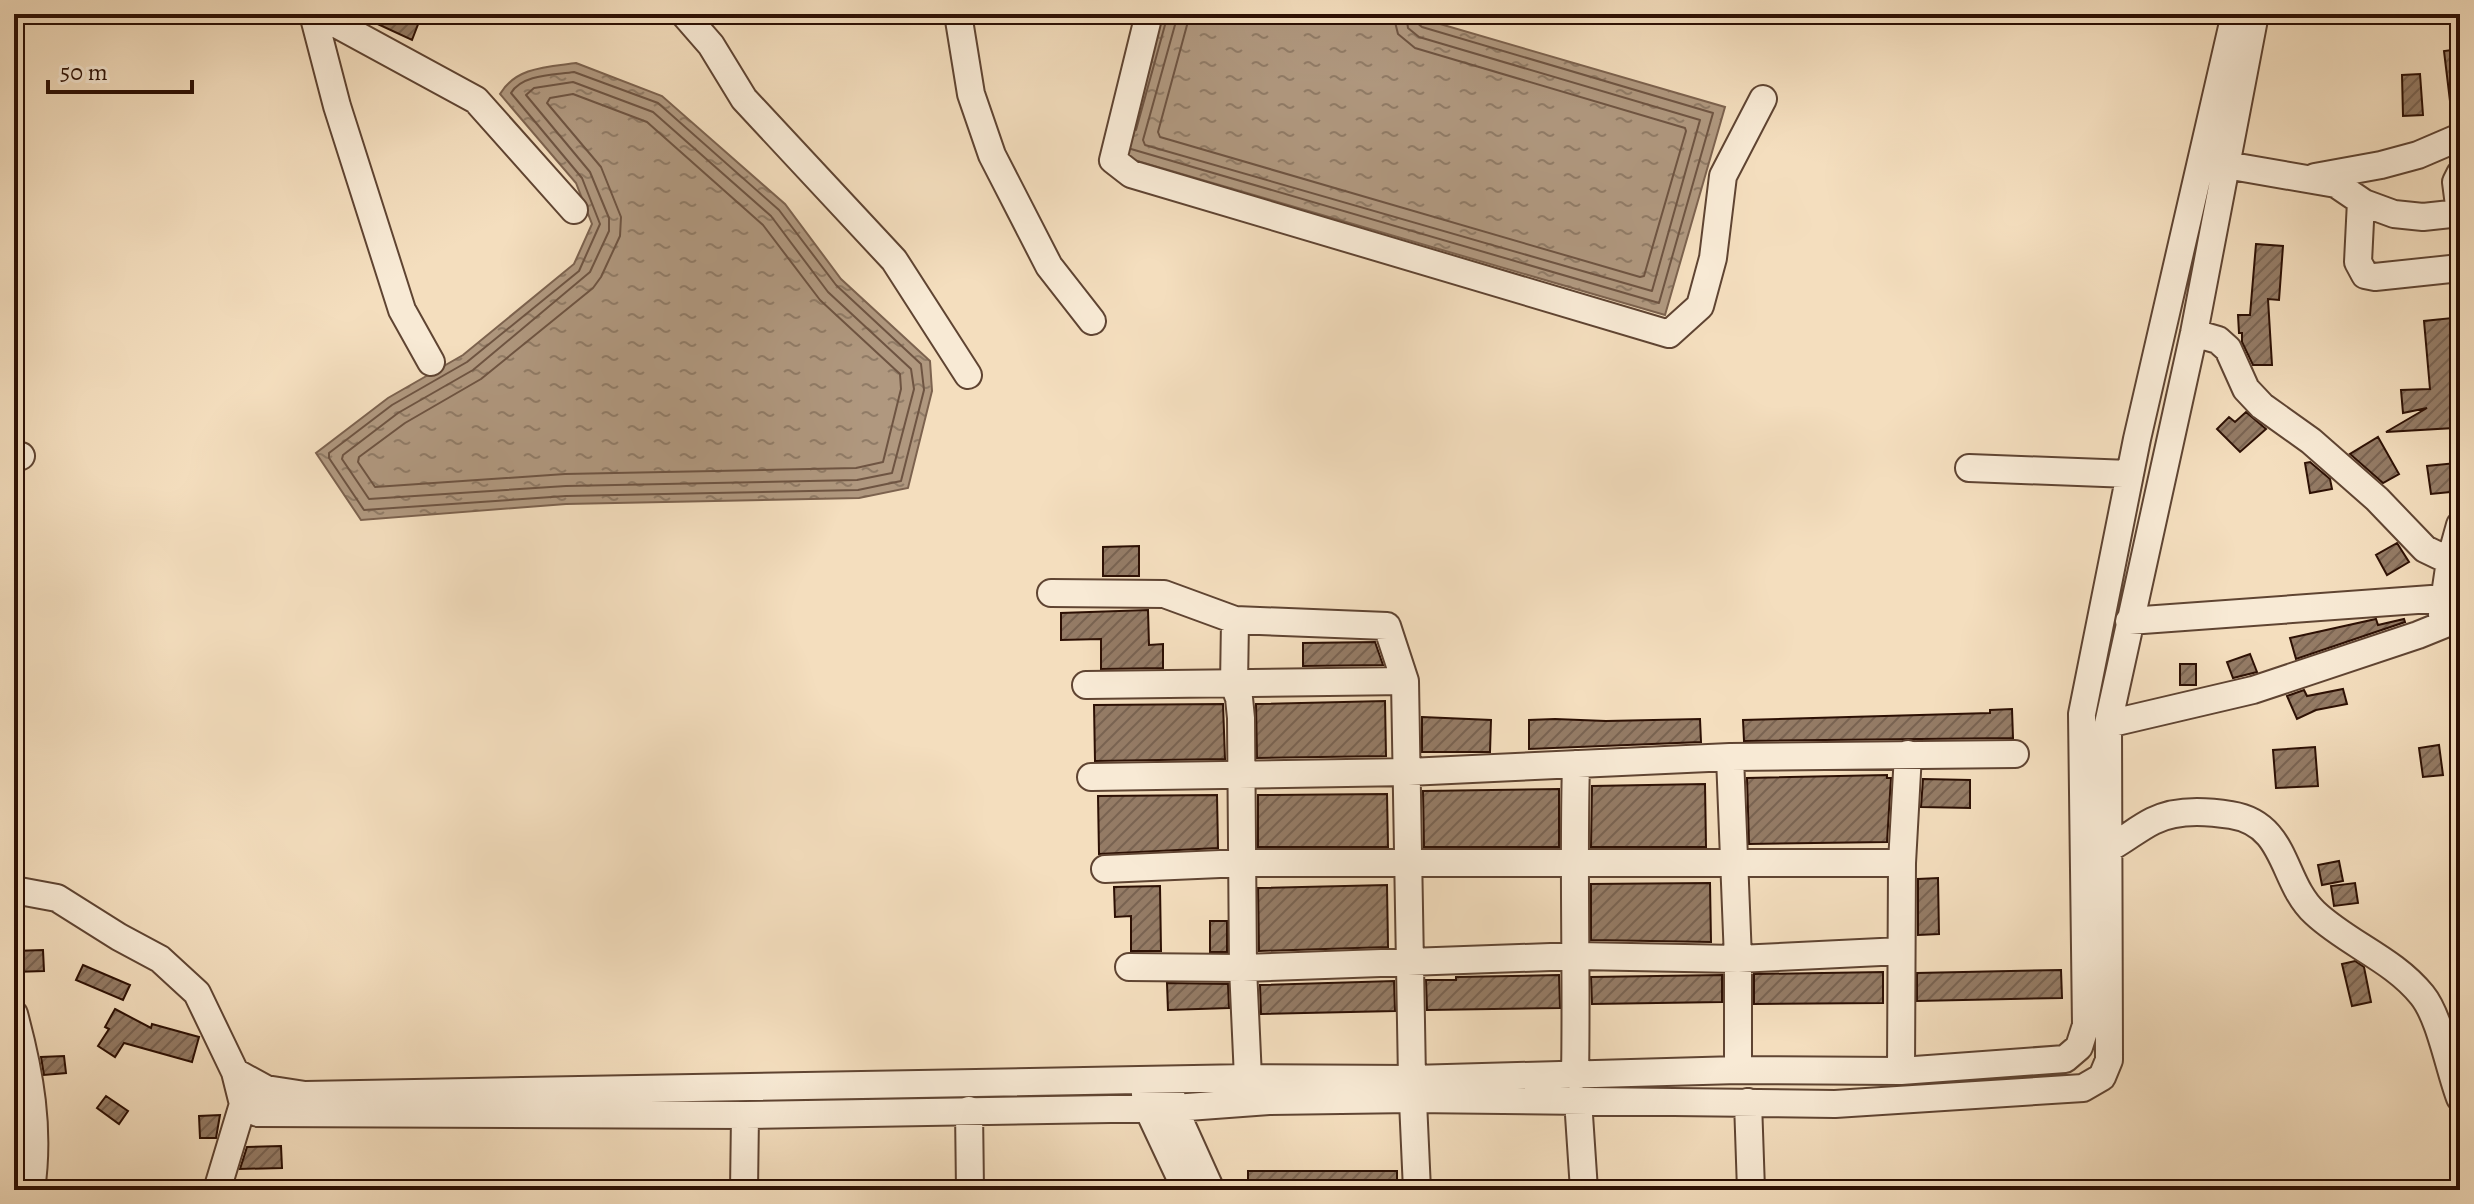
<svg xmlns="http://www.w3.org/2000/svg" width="2474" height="1204" viewBox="0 0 2474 1204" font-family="Alegreya,serif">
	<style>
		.water { fill: url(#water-ripples); stroke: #7c624e; stroke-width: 2 }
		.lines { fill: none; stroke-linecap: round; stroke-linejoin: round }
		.shore { stroke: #6e5442; stroke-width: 2 }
		.building { fill: url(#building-hatch); stroke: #2d1004; stroke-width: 2 }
		.minor-casing { stroke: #5f4432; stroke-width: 30 }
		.minor { stroke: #f8ead5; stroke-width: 26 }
	</style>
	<defs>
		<pattern id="water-ripples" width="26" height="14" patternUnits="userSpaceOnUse" patternTransform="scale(2)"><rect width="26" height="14" fill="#b0987f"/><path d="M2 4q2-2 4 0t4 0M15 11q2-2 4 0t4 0" fill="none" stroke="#907b66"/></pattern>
		<pattern id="building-hatch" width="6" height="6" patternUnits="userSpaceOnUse" patternTransform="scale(2)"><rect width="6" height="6" fill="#947b65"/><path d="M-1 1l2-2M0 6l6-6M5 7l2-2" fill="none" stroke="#796351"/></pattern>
	</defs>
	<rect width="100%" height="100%" fill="#f4debe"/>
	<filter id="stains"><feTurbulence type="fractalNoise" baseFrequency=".0025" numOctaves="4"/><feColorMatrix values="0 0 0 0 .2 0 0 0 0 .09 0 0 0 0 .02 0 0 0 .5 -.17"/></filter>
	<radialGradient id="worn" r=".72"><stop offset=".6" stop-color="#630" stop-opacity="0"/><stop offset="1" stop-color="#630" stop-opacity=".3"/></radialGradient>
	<path class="water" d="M 1161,14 L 1424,14 L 1423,19 L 1725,107 L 1665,315 L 1120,156 Z
		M 576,63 L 662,96 L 785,204 L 841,279 L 930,361 L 932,391 L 908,488 L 859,498 L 566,504 L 361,520 L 316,453 L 388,398 L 463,355 L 574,264 L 592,224 L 576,183 L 500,94 C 516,67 547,67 576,63 Z"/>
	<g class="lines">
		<path class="shore" d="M 1178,14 L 1143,140 L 1145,145 L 1652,291 L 1700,120 L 1419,37 L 1408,28 L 1406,14
			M 1190,14 L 1158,132 L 1160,137 L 1640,277 L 1644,276 L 1686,131 L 1685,128 L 1415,48 L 1398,34 L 1393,14
			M 574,72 L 658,103 L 779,210 L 836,285 L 921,364 L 924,390 L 901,481 L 858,490 L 566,496 L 364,510 L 329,458 L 329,453 L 392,405 L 467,362 L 579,271 L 600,224 L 582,178 L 511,93 C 522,74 554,75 574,72 Z
			M 573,82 L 653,112 L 771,216 L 828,292 L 911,369 L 914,389 L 892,473 L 857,480 L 566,486 L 369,499 L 342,459 L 343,455 L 398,413 L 473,370 L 590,272 L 609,231 L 609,218 L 590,172 L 526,95 L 534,88 Z
			M 573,94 L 647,122 L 763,225 L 820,300 L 900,374 L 901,389 L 883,462 L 856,468 L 565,474 L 375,487 L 358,462 L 359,457 L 405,423 L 481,379 L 593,288 L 601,277 L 620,236 L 621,217 L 601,167 L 547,103 L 550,98 Z
			M 1136,130 L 1168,14
			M 1131,149 L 1659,303 L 1713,113 L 1422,27 L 1416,22 L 1416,14"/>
	</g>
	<path class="building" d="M 356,14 L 422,14 L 412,40 Z
		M 2460,49 L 2460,101 L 2450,101 L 2444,51 Z
		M 2420,74 L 2423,115 L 2403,116 L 2402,75 Z
		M 2256,244 L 2283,246 L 2279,300 L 2268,299 L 2272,365 L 2253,365 L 2242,342 L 2242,333 L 2239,333 L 2238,315 L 2250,315 Z
		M 2452,318 L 2457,376 L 2451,377 L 2454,428 L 2386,432 L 2427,408 L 2403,413 L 2401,390 L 2430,389 L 2424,321 Z
		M 2246,412 L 2266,429 L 2240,452 L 2217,429 L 2229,417 L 2235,422 Z
		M 2378,437 L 2399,474 L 2383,483 L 2350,454 Z
		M 2310,462 L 2330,479 L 2332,489 L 2310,493 L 2305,463 Z
		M 2456,463 L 2460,491 L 2431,494 L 2427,466 Z
		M 2397,543 L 2409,562 L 2387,575 L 2376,555 Z
		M 1139,546 L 1139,576 L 1103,576 L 1103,547 Z
		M 1148,610 L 1149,645 L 1163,644 L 1163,668 L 1101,669 L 1101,639 L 1061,640 L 1061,613 Z
		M 2376,619 L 2378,625 L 2404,619 L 2405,622 L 2296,659 L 2290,638 Z
		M 1375,642 L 1383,665 L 1303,666 L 1303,643 Z
		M 2250,654 L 2257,672 L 2233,678 L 2227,662 Z
		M 2180,664 L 2196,664 L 2196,685 L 2180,685 Z
		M 2343,689 L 2347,704 L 2316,710 L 2297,719 L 2287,696 L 2304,690 L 2307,696 Z
		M 1385,701 L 1386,756 L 1257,758 L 1256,704 Z
		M 1223,704 L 1225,759 L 1095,761 L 1094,705 Z
		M 2012,709 L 2013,738 L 1744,741 L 1743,720 L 1990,713 L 1990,710 Z
		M 1422,717 L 1491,720 L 1490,752 L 1422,752 Z
		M 1555,719 L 1606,721 L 1700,719 L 1701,742 L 1529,749 L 1529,720 Z
		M 2439,745 L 2443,775 L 2423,777 L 2419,748 Z
		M 2315,747 L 2318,786 L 2276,788 L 2273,750 Z
		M 1887,775 L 1887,778 L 1891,778 L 1887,842 L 1749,844 L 1747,778 Z
		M 1923,779 L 1970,780 L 1970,808 L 1921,807 Z
		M 1705,784 L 1706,847 L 1591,847 L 1592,786 Z
		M 1559,789 L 1559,847 L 1424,847 L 1423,791 Z
		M 1387,794 L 1388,847 L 1258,847 L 1258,795 Z
		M 1217,795 L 1218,848 L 1099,854 L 1098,796 Z
		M 2339,861 L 2343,881 L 2322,885 L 2318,865 Z
		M 1938,878 L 1939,934 L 1918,935 L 1918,879 Z
		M 1710,883 L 1711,942 L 1591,940 L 1591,884 Z
		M 2355,883 L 2358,903 L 2334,906 L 2331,886 Z
		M 1387,885 L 1388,947 L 1259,951 L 1258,888 Z
		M 1160,886 L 1161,951 L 1131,951 L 1131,916 L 1115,917 L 1114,887 Z
		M 1210,921 L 1227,921 L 1227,952 L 1210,952 Z
		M 43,950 L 44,971 L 14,972 L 14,951 Z
		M 2355,961 L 2364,967 L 2371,1002 L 2352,1006 L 2342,964 Z
		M 83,965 L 130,985 L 123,1000 L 76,980 Z
		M 2061,970 L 2062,998 L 1917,1001 L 1917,973 Z
		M 1883,972 L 1883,1003 L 1754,1004 L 1754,974 Z
		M 1559,975 L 1560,1008 L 1427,1010 L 1426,980 L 1456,980 L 1456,977 Z
		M 1722,975 L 1722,1002 L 1592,1004 L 1591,977 Z
		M 1394,981 L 1395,1011 L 1261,1014 L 1260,985 Z
		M 1167,983 L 1228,984 L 1229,1008 L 1168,1010 Z
		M 115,1009 L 151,1028 L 152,1024 L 199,1037 L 192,1062 L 124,1043 L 115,1057 L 98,1046 L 109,1029 L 105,1027 Z
		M 64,1056 L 66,1073 L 44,1075 L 41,1057 Z
		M 106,1096 L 128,1111 L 119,1124 L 97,1108 Z
		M 220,1115 L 216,1138 L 200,1138 L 199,1116 Z
		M 281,1146 L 282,1168 L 240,1169 L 247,1147 Z
		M 1248,1171 L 1397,1171 L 1397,1190 L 1248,1190 Z"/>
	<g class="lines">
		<defs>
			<path id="minor" d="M 313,14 L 337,106 L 402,310 L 431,362
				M 318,14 L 476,100 L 574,210
				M 684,14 L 711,45 L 744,99 L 894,260 L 968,375
				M 958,14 L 971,94 L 992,155 L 1049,266 L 1092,321
				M 1149,14 L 1113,160 L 1131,174 L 1669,334 L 1700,306 L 1713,258 L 1723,176 L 1763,99
				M 2226,165 L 2336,184 L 2364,203 L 2394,214 L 2423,217 L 2460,213
				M 2315,177 L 2381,165 L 2418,155 L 2460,137
				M 2361,201 L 2358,262 L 2365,275 L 2375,277 L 2460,268
				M 2460,213 L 2456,182 L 2460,174
				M 2194,333 L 2218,340 L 2228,349 L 2246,389 L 2262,406 L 2311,441 L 2377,499 L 2425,549 L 2450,561
				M 14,459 L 21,456
				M 1969,468 L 2130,474
				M 1051,593 L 1164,594 L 1235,620 L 1387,626 L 1405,681 L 1412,1079 L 1417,1190
				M 2442,615 L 2450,561 L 2460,525
				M 1235,620 L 1234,685 L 1239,698 L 1241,718 L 1243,968 L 1248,1078
				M 2129,621 L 2445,598
				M 1086,685 L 1405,681
				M 2108,724 L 2253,690 L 2418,635 L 2460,618
				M 1730,757 L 1738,959 L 1738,1070
				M 1091,777 L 1408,772 L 1730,757 L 2015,754
				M 2095,854 C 2117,847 2133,831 2153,821 C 2176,809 2207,811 2231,815 C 2288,824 2281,882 2315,913 C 2348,944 2393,959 2422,995 C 2440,1017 2449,1069 2460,1098
				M 1105,869 L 1243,863 L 1902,863
				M 14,890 L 57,898 L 119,937 L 160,959 L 197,993 L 235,1072 L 243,1104 L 258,1113 L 745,1115 L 1174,1108 L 1269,1101 L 1412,1099 L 1835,1104 L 2083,1088 L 2102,1077 L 2109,1060 L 2108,724 L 2194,333 L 2255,14
				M 1129,967 L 1243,968 L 1577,956 L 1738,959 L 1901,951
				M 14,1014 C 30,1073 40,1129 31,1190
				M 1901,1071 L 1902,863 L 1908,754
				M 235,1072 L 266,1089 L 305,1095 L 1248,1078 L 1412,1079 L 1738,1070 L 1901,1071 L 2065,1059 L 2079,1047 L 2086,1025 L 2082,714 L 2137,439 L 2235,14
				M 1575,1076 C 1577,972 1573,868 1576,764
				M 1145,1094 L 1147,1107 L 1186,1190
				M 1171,1094 L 1174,1108 L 1211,1190
				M 1578,1100 L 1584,1190
				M 1748,1102 L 1751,1190
				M 969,1110 L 970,1190
				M 217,1190 L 243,1104
				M 744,1190 L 745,1115"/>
		</defs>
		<use href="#minor" class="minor-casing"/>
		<use href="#minor" class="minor"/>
	</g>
	<rect width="2474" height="1204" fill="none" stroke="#f4debe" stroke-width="48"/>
	<rect x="16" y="16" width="2442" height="1172" fill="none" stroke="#2d1004" stroke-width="4"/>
	<rect x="24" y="24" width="2426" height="1156" fill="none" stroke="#2d1004" stroke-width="2"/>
	<path d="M48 80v12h144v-12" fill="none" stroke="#2d1004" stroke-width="4"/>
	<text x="60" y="80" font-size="24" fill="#2d1004" stroke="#f8ead5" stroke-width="6" paint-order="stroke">50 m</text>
	<rect width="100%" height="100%" filter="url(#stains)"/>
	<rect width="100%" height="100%" fill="url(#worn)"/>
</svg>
